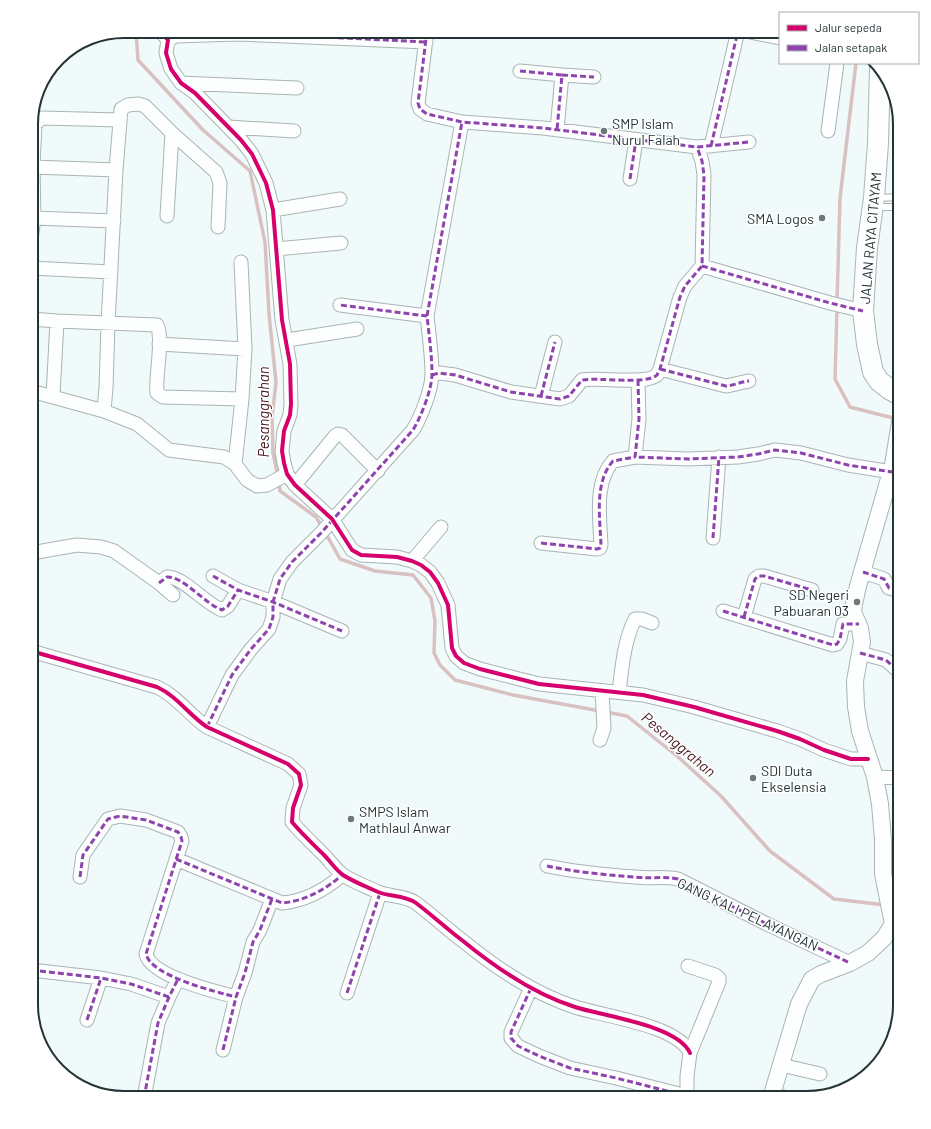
<svg xmlns="http://www.w3.org/2000/svg" width="931" height="1129" viewBox="0 0 931 1129" font-family="Barlow,sans-serif">
	<style>
		.lines { fill: none; stroke-linecap: round; stroke-linejoin: round }
		.stream { stroke: #d9c1c2; stroke-width: 3.5 }
		.service-casing { stroke: #a8b4b5; stroke-width: 8 }
		.minor-casing { stroke: #a8b4b5; stroke-width: 15 }
		.tertiary-casing { stroke: #a8b4b5; stroke-width: 18 }
		.primary-casing { stroke: #a8b4b5; stroke-width: 22 }
		.service { stroke: #fdfefe; stroke-width: 6 }
		.minor { stroke: #fdfefe; stroke-width: 13 }
		.tertiary { stroke: #fdfefe; stroke-width: 16 }
		.primary { stroke: #fdfefe; stroke-width: 20 }
		.quiet { stroke: #8e44ad; stroke-width: 3; stroke-dasharray: 6 3; stroke-linecap: butt }
		.cycleway-casing { stroke: #fff; stroke-width: 6 }
		.cycleway { stroke: #d6006c; stroke-width: 4 }
		.poi-dot { fill: #6b797a; stroke: #fff; stroke-width: 1.5 }
		.labels { text-anchor: middle; dominant-baseline: central; stroke-width: 3; stroke-linejoin: round; paint-order: stroke }
		.poi-label { font-size: 14px; fill: #233435; stroke: #fff; text-anchor: start }
		.street-label { font-size: 14px; fill: #233435; stroke: #fff }
		.water-label { font-size: 15px; font-style: italic; fill: #49181c; stroke: #fff }
		.rim { fill: none; stroke: #233435; stroke-width: 2 }
	</style>
	<rect width="100%" height="100%" fill="#f1fafb"/>
	<g class="lines">
		<path class="stream" d="M 136,31 L 138,60 L 203,130 L 250,171 L 265,242 L 269,314 L 276,382 L 272,417 L 273,453 L 278,477
			M 837,302 L 840,198 L 856,63
			M 837,308 L 835,379 L 850,407 L 897,419
			M 279,483 L 280,491 L 316,517 L 322,527
			M 325,532 L 340,559 L 375,571 L 413,575 L 431,598 L 435,621 L 434,653 L 440,665 L 455,680 L 513,695 L 600,711
			M 606,712 L 627,716 L 677,756 L 721,796 L 770,851 L 834,899 L 885,905"/>
		<defs>
			<path id="service" d="M 878,198 L 900,197
				M 876,207 L 900,207"/>
			<path id="minor" d="M 160,31 L 168,40 L 166,53 L 171,69 L 181,83 L 195,93 L 241,140 L 252,154 L 266,183 L 273,210 L 282,320 L 290,364 L 291,404 L 290,415 L 284,431 L 282,451 L 284,463 L 287,474 L 295,485 L 332,519 L 352,550 L 361,555 L 397,557 L 412,561 L 421,565 L 430,572 L 438,583 L 448,605 L 452,648 L 456,656 L 464,663 L 480,669 L 539,684 L 643,695 L 694,707 L 777,731 L 800,739 L 824,750 L 851,759 L 868,759
				M 427,31 L 418,103 L 420,109 L 427,114 L 462,122 L 543,128 L 697,147 L 749,142
				M 745,31 L 780,38
				M 168,40 L 176,36 L 238,34 L 426,42
				M 520,71 L 562,75 L 557,130
				M 562,75 L 594,77
				M 181,83 L 297,88
				M 228,127 L 294,131
				M 828,131 L 837,63
				M 711,146 L 738,31
				M 33,167 L 116,170
				M 630,179 L 636,140
				M 273,210 L 340,199
				M 167,216 L 172,133
				M 34,218 L 114,221
				M 31,240 L 34,218 L 33,167 L 35,124 L 42,118 L 120,120
				M 276,249 L 341,243
				M 241,262 L 245,349
				M 702,266 L 830,303 L 863,311
				M 31,268 L 111,272
				M 427,316 L 462,122
				M 31,319 L 57,321 L 157,325 C 164,339 155,375 157,393 L 163,397 L 242,399
				M 287,340 L 357,329
				M 159,344 L 245,349 L 242,399 L 235,464
				M 660,369 L 726,386 C 735,385 741,382 749,381
				M 432,375 L 439,373 L 455,375 L 511,392 L 560,399 L 569,396 L 582,380 C 599,377 646,385 657,375 C 658,373 659,371 660,369 L 680,297 L 685,286 L 702,266 L 704,175 L 702,161 L 697,147
				M 638,380 L 639,419 L 635,457 L 688,459 L 738,457 L 758,454 L 775,450 L 801,453 L 848,465 L 892,472
				M 31,391 L 104,411 L 137,424 L 169,450 L 224,457 L 235,464 L 247,480 L 257,486 L 267,485 L 287,474
				M 53,396 L 57,321
				M 541,396 L 555,342
				M 104,411 L 106,388 L 108,324 L 116,170 L 121,109 L 128,105 L 138,104 L 145,106 L 172,133 L 216,172 L 220,183 L 218,227
				M 295,485 L 335,436 L 338,434 L 342,435 L 378,471
				M 713,538 L 719,457
				M 541,543 L 597,549 L 600,548 L 601,545 C 600,518 594,482 613,461 L 635,457
				M 31,553 L 77,545 L 101,547 L 114,551 L 159,583 L 173,595
				M 412,561 L 441,527
				M 863,572 L 884,579 L 889,588 L 900,591
				M 213,576 L 238,590 L 273,602 L 342,631
				M 159,583 L 167,577 C 183,576 205,604 222,610 L 228,606 L 238,590
				M 723,611 L 833,645 L 837,644 L 840,639 L 843,624 L 859,624
				M 744,617 L 755,579 L 759,576 L 764,576 L 812,590
				M 31,651 L 157,687 C 177,696 189,715 207,727 L 288,764 L 299,774 L 301,785 L 293,808 L 292,822 C 302,834 313,844 324,855 C 330,861 336,870 343,875 C 352,881 367,887 378,892 C 390,897 405,895 416,903 C 432,915 447,929 463,941 C 496,968 534,994 575,1007 C 602,1016 678,1025 690,1053
				M 860,653 L 886,660 L 897,670 L 900,671
				M 619,692 C 622,667 624,641 635,619 L 642,619 L 652,623
				M 207,727 L 232,675 L 251,649 L 269,629 L 273,617 L 273,602 L 280,579 L 292,562 L 321,533 L 413,430 C 421,417 432,389 432,374 C 432,355 429,335 427,316 L 340,305
				M 600,740 L 604,728 L 602,691
				M 875,777 L 900,778
				M 176,859 L 282,903 C 305,901 325,890 342,875
				M 547,866 C 576,872 606,875 635,877 C 651,879 663,876 678,879 L 767,924 L 850,963
				M 80,877 L 83,855 L 108,819 L 120,816 L 146,820 L 178,832 L 181,837 L 182,841 L 146,954 C 151,976 216,992 236,997
				M 688,966 L 715,975 L 719,978 L 719,982 L 690,1053 L 687,1076 L 687,1096 L 692,1098
				M 31,970 L 101,978 L 131,984 L 169,997
				M 531,988 L 511,1032 L 511,1038 L 518,1046 L 539,1056 L 570,1068 L 616,1078 L 687,1096
				M 347,993 L 380,893
				M 87,1020 L 101,978
				M 223,1050 L 236,997 L 245,973 L 253,942 L 260,930 L 272,899
				M 781,1065 L 820,1074
				M 772,1094 L 787,1098
				M 144,1098 L 158,1023 L 169,997 L 178,979"/>
			<path id="tertiary" d="M 771,1098 L 799,1004 L 812,979 L 821,974 L 850,963 L 868,953 L 884,938 L 893,924 L 883,874 L 883,840 L 880,804 L 875,777 L 860,731 L 856,707 L 855,681 L 862,642 L 860,628 L 853,612 L 854,604 L 858,586 L 893,465 L 900,422"/>
			<path id="primary" d="M 880,68 L 878,143 L 874,198 L 867,248 L 863,311 L 867,344 L 873,372 L 879,381 L 889,389 L 900,395"/>
		</defs>
		<use href="#service" class="service-casing"/>
		<use href="#minor" class="minor-casing"/>
		<use href="#tertiary" class="tertiary-casing"/>
		<use href="#primary" class="primary-casing"/>
		<use href="#service" class="service"/>
		<use href="#minor" class="minor"/>
		<use href="#tertiary" class="tertiary"/>
		<use href="#primary" class="primary"/>
		<path class="quiet" d="M 427,31 L 418,103 L 420,109 L 427,114 L 462,122 L 543,128 L 697,147 L 749,142
			M 745,31 L 780,38
			M 284,35 L 426,42
			M 520,71 L 562,75 L 557,130
			M 562,75 L 594,77
			M 711,146 L 738,31
			M 630,179 L 636,140
			M 702,266 L 830,303 L 863,311
			M 427,316 L 462,122
			M 660,369 L 726,386 C 735,385 741,382 749,381
			M 432,375 L 439,373 L 455,375 L 511,392 L 560,399 L 569,396 L 582,380 C 599,377 646,385 657,375 C 658,373 659,371 660,369 L 680,297 L 685,286 L 702,266 L 704,175 L 702,161 L 697,147
			M 638,380 L 639,419 L 635,457 L 688,459 L 738,457 L 758,454 L 775,450 L 801,453 L 848,465 L 892,472
			M 541,396 L 555,342
			M 713,538 L 719,457
			M 541,543 L 597,549 L 600,548 L 601,545 C 600,518 594,482 613,461 L 635,457
			M 863,572 L 884,579 L 889,588 L 900,591
			M 213,576 L 238,590 L 273,602 L 342,631
			M 159,583 L 167,577 C 183,576 205,604 222,610 L 228,606 L 238,590
			M 723,611 L 833,645 L 837,644 L 840,639 L 843,624 L 859,624
			M 744,617 L 755,579 L 759,576 L 764,576 L 812,590
			M 860,653 L 886,660 L 897,670 L 900,671
			M 207,727 L 232,675 L 251,649 L 269,629 L 273,617 L 273,602 L 280,579 L 292,562 L 321,533 L 413,430 C 421,417 432,389 432,374 C 432,355 429,335 427,316 L 340,305
			M 176,859 L 282,903 C 305,901 325,890 342,875
			M 547,866 C 576,872 606,875 635,877 C 651,879 663,876 678,879 L 767,924 L 850,963
			M 80,877 L 83,855 L 108,819 L 120,816 L 146,820 L 178,832 L 181,837 L 182,841 L 146,954 C 151,976 216,992 236,997
			M 31,970 L 101,978 L 131,984 L 169,997
			M 531,988 L 511,1032 L 511,1038 L 518,1046 L 539,1056 L 570,1068 L 616,1078 L 687,1096
			M 347,993 L 380,893
			M 87,1020 L 101,978
			M 223,1050 L 236,997 L 245,973 L 253,942 L 260,930 L 272,899
			M 772,1094 L 787,1098
			M 144,1098 L 158,1023 L 169,997 L 178,979"/>
		<defs>
			<path id="cycleway" d="M 160,31 L 168,40 L 166,53 L 171,69 L 181,83 L 195,93 L 241,140 L 252,154 L 266,183 L 273,210 L 282,320 L 290,364 L 291,404 L 290,415 L 284,431 L 282,451 L 284,463 L 287,474 L 295,485 L 332,519 L 352,550 L 361,555 L 397,557 L 412,561 L 421,565 L 430,572 L 438,583 L 448,605 L 452,648 L 456,656 L 464,663 L 480,669 L 539,684 L 643,695 L 694,707 L 777,731 L 800,739 L 824,750 L 851,759 L 868,759
				M 31,651 L 157,687 C 177,696 189,715 207,727 L 288,764 L 299,774 L 301,785 L 293,808 L 292,822 C 302,834 313,844 324,855 C 330,861 336,870 343,875 C 352,881 367,887 378,892 C 390,897 405,895 416,903 C 432,915 447,929 463,941 C 496,968 534,994 575,1007 C 602,1016 678,1025 690,1053"/>
		</defs>
		<use href="#cycleway" class="cycleway-casing"/>
		<use href="#cycleway" class="cycleway"/>
	</g>
	<g class="poi-dot">
		<circle cx="604" cy="131" r="4"/>
		<circle cx="822" cy="218" r="4"/>
		<circle cx="857" cy="602" r="4"/>
		<circle cx="753" cy="778" r="4"/>
		<circle cx="351" cy="819" r="4"/>
	</g>
	<g class="labels">
		<g class="poi-label">
			<text x="612" y="123">SMP Islam<tspan x="612" dy="16">Nurul Falah</tspan></text>
			<text x="814" y="218" text-anchor="end">SMA Logos</text>
			<text x="849" y="594" text-anchor="end">SD Negeri<tspan x="849" dy="16">Pabuaran 03</tspan></text>
			<text x="761" y="770">SDI Duta<tspan x="761" dy="16">Ekselensia</tspan></text>
			<text x="359" y="811">SMPS Islam<tspan x="359" dy="16">Mathlaul Anwar</tspan></text>
		</g>
		<g class="street-label">
			<text transform="translate(870 238) rotate(-85)">JALAN RAYA CITAYAM</text>
			<text transform="translate(748 914) rotate(25)">GANG KALI PELAYANGAN</text>
		</g>
		<g class="water-label">
			<text transform="translate(263 412) rotate(-90)">Pesanggrahan</text>
			<text transform="translate(679 744) rotate(40)">Pesanggrahan</text>
		</g>
	</g>
	<path d="M0 0H931V1129H0ZM124 38H807A86 86 0 0 1 893 124V1005A86 86 0 0 1 807 1091H124A86 86 0 0 1 38 1005V124A86 86 0 0 1 124 38Z" fill="#fff" fill-rule="evenodd"/>
	<path class="rim" d="M124 38H807A86 86 0 0 1 893 124V1005A86 86 0 0 1 807 1091H124A86 86 0 0 1 38 1005V124A86 86 0 0 1 124 38Z"/>
	<rect x="779" y="12" width="140" height="52" fill="#ffffff" stroke="#a7aeae"/>
	<rect x="787" y="25" width="20" height="6" fill="#d6006c" stroke="#a7aeae"/>
	<text x="815" y="32" font-size="12" fill="#233435">Jalur sepeda</text>
	<rect x="787" y="45" width="20" height="6" fill="#8e44ad" stroke="#a7aeae"/>
	<text x="815" y="52" font-size="12" fill="#233435">Jalan setapak</text>
</svg>
